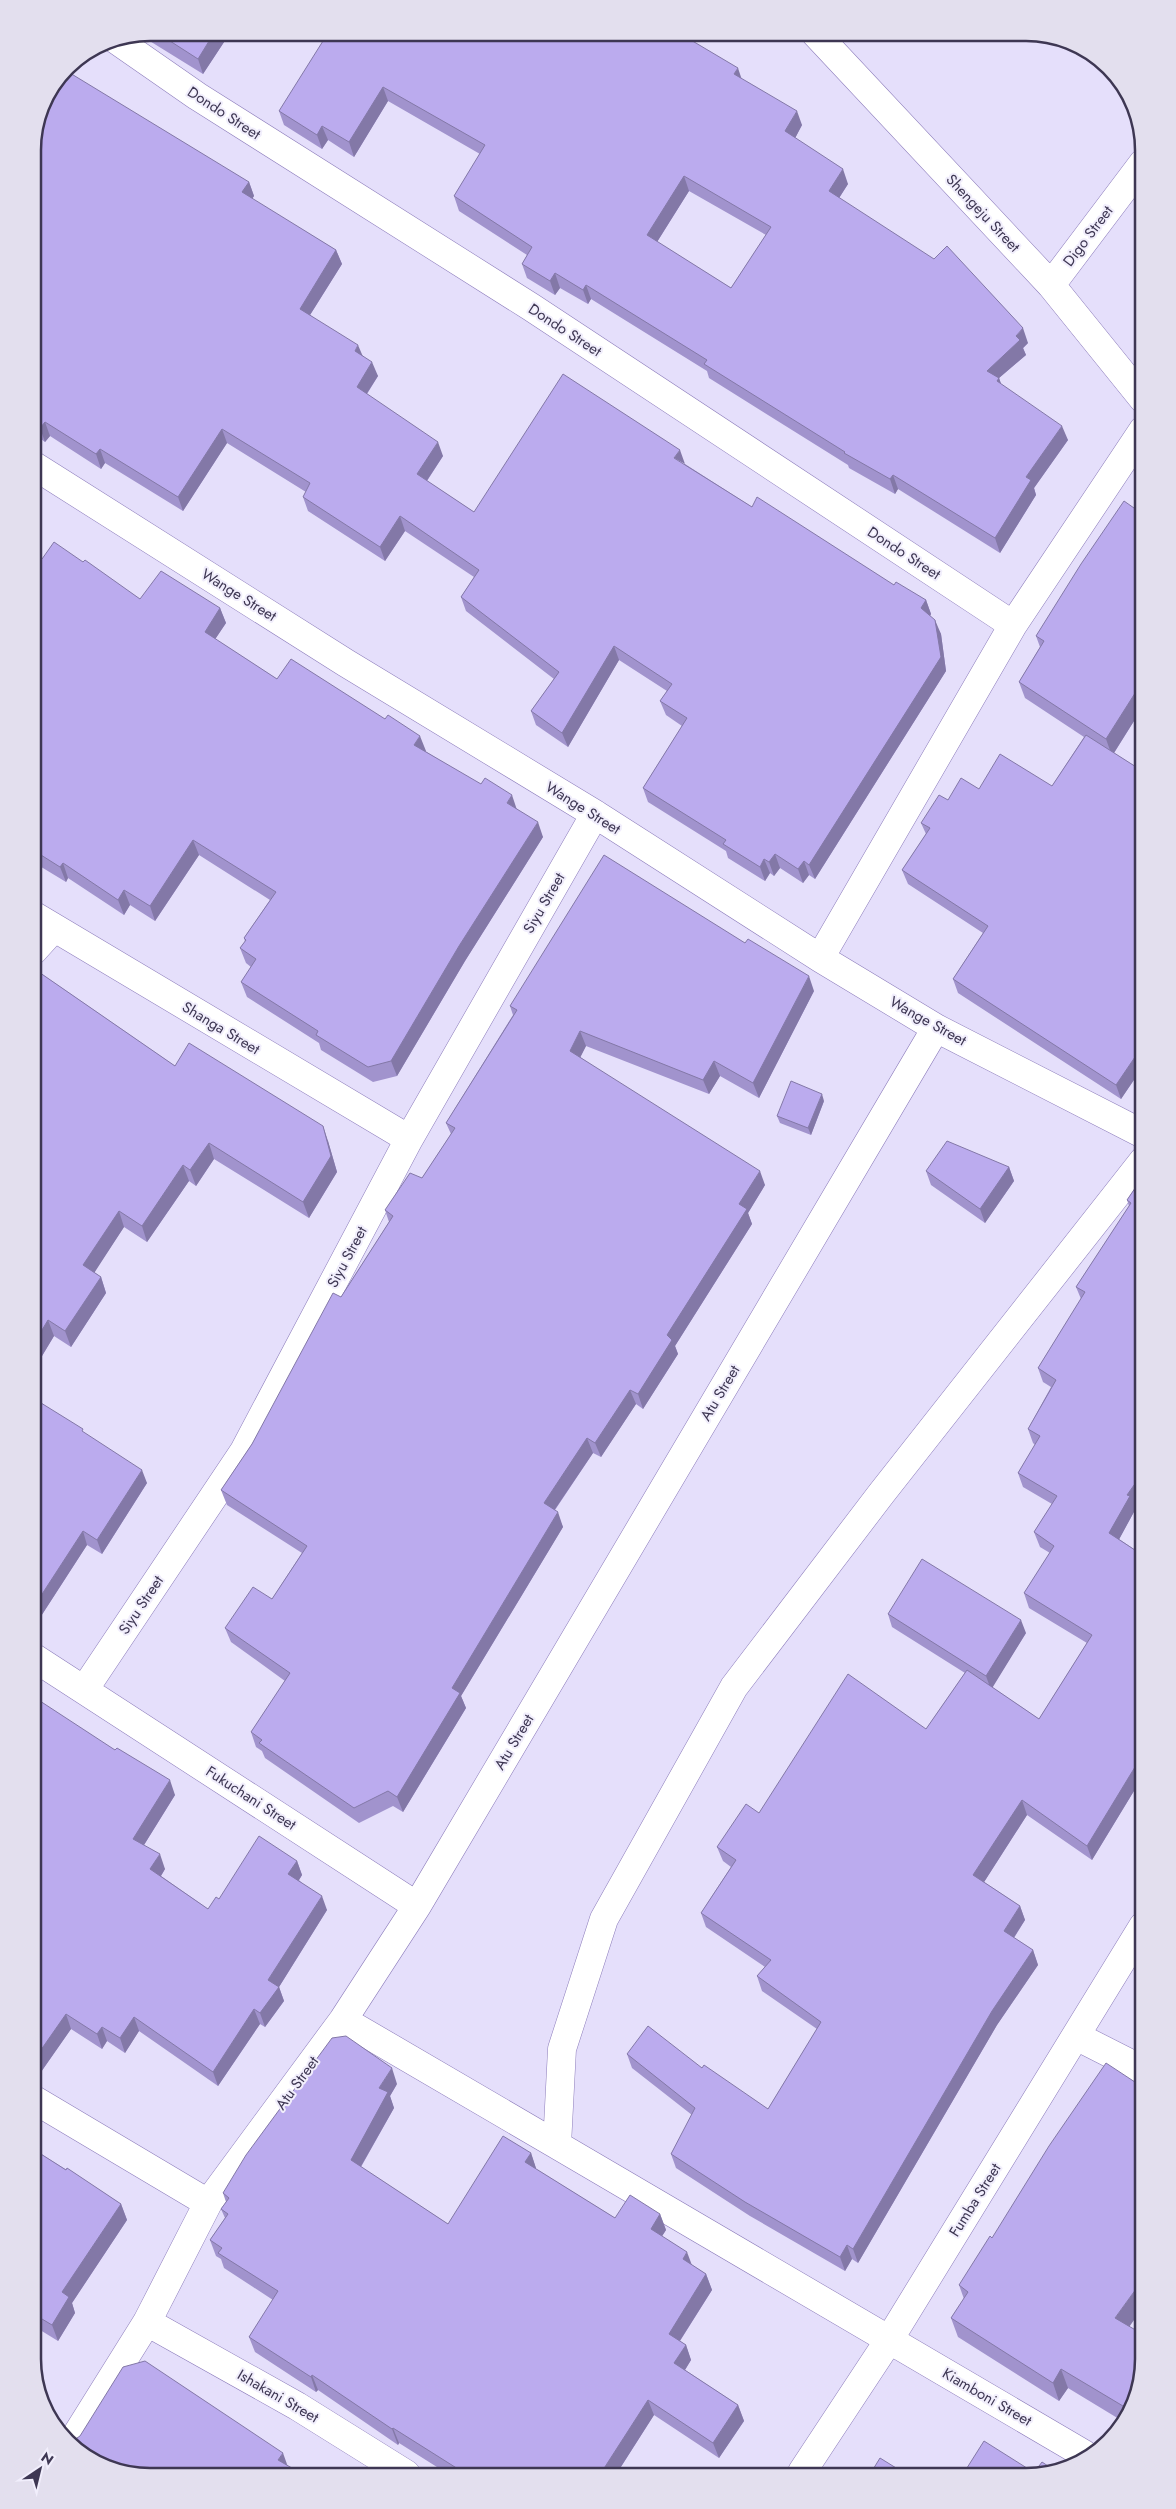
<svg xmlns="http://www.w3.org/2000/svg" width="1176" height="2509" viewBox="0 0 1176 2509" font-family="Jost,sans-serif">
	<style>
		.lines { fill: none; stroke-linecap: round; stroke-linejoin: round }
		.minor-casing { stroke: #8c7cbb; stroke-width: 29 }
		.minor { stroke: #fff; stroke-width: 28 }
		.wall { fill: #a193cd; fill-rule: evenodd }
		.shaded-wall { fill: #8378a7 }
		.building { fill: #bbabee; stroke: #8378a7; fill-rule: evenodd }
		.labels { text-anchor: middle; dominant-baseline: central; stroke-width: 4; stroke-linejoin: round; paint-order: stroke }
		.street-label { font-size: 15px; fill: #3e3753; stroke: #f1eefc }
		.rim { fill: none; stroke: #3e3753; stroke-width: 2.5 }
	</style>
	<rect width="100%" height="100%" fill="#e5dffb"/>
	<g class="lines">
		<defs>
			<path id="minor" d="M 815,33 L 1051,285 L 1143,399
				M 115,39 L 197,96 L 531,307 L 1013,625
				M 1051,285 L 1143,163
				M 33,465 L 346,663 L 595,814 L 820,958 L 936,1028 L 1143,1134
				M 33,915 L 409,1139
				M 33,951 L 53,929
				M 820,958 L 1013,625 L 1143,430
				M 33,1657 L 417,1906
				M 84,1690 L 244,1451 L 409,1139 L 595,814
				M 343,2020 L 557,2145
				M 1076,2036 L 1143,2070
				M 33,2099 L 208,2203
				M 147,2322 L 297,2406 L 406,2474
				M 72,2442 L 147,2322 L 208,2203 L 343,2020 L 417,1906 L 936,1028
				M 1084,2454 L 557,2145 L 562,2049 L 604,1919 L 734,1687 L 881,1494 L 1143,1161
				M 802,2472 L 889,2340 L 1143,1926"/>
		</defs>
		<use href="#minor" class="minor-casing"/>
		<use href="#minor" class="minor"/>
	</g>
	<path class="wall" d="M 151,32 L 230,33 L 203,74 L 140,35 Z
		M 431,37 L 742,79 L 802,125 L 795,138 L 848,184 L 839,198 L 1028,343 L 1023,348 L 1026,355 L 999,378 L 1001,384 L 1068,440 L 1034,488 L 1036,495 L 1000,553 L 898,489 L 895,494 L 849,468 L 848,465 L 709,378 L 707,371 L 591,299 L 588,304 L 560,288 L 555,295 L 527,278 L 522,264 L 527,255 L 459,211 L 454,196 L 480,154 L 388,101 L 354,157 L 328,140 L 322,149 L 284,125 L 279,111 ZM 689,191 L 766,235 L 731,288 L 657,242 Z
		M 33,143 L 249,182 L 254,196 L 252,199 L 336,250 L 342,264 L 310,315 L 362,355 L 378,376 L 367,394 L 443,456 L 427,481 L 474,512 L 685,464 L 752,507 L 894,585 L 926,600 L 931,614 L 930,616 L 941,634 L 946,671 L 815,879 L 809,875 L 803,883 L 780,868 L 774,876 L 770,873 L 765,881 L 728,858 L 726,851 L 648,802 L 643,788 L 682,726 L 666,715 L 660,701 L 667,691 L 619,660 L 568,747 L 536,725 L 531,711 L 554,679 L 466,611 L 461,597 L 474,577 L 405,531 L 385,561 L 308,511 L 303,497 L 306,492 L 227,443 L 183,511 L 105,463 L 101,469 L 50,436 L 45,442 L 33,433 Z
		M 1144,515 L 1144,705 L 1114,753 L 1144,772 L 1144,1073 L 1140,1071 L 1121,1099 L 958,993 L 953,979 L 983,933 L 908,884 L 902,870 L 926,834 L 921,823 L 948,800 L 979,789 L 1052,786 L 1084,737 L 1025,698 L 1019,682 L 1040,647 L 1036,636 Z
		M 33,553 L 42,559 L 83,562 L 140,599 L 220,608 L 226,623 L 215,639 L 277,679 L 426,751 L 425,751 L 517,809 L 543,837 L 465,961 L 397,1076 L 373,1082 L 321,1050 L 319,1043 L 247,997 L 241,982 L 251,967 L 246,963 L 240,948 L 245,942 L 244,938 L 270,900 L 199,855 L 155,921 L 130,905 L 124,915 L 68,878 L 66,882 L 33,862 Z
		M 33,968 L 175,1066 L 328,1141 L 337,1172 L 309,1218 L 214,1159 L 196,1186 L 189,1181 L 147,1242 L 124,1227 L 94,1272 L 101,1277 L 106,1293 L 71,1347 L 54,1336 L 33,1371 Z
		M 814,991 L 759,1098 L 720,1076 L 709,1094 L 586,1046 L 580,1057 L 765,1185 L 748,1213 L 752,1224 L 675,1346 L 678,1354 L 643,1409 L 636,1404 L 601,1457 L 593,1453 L 555,1510 L 563,1527 L 461,1696 L 466,1708 L 403,1812 L 393,1806 L 359,1823 L 265,1758 L 262,1751 L 256,1747 L 251,1732 L 285,1681 L 231,1642 L 225,1628 L 272,1599 L 302,1553 L 227,1505 L 221,1490 L 252,1444 L 341,1297 L 389,1222 L 385,1210 L 422,1178 L 451,1134 L 446,1123 L 513,1015 L 510,1006 Z
		M 824,1101 L 811,1135 L 780,1123 L 777,1116 Z
		M 1009,1167 L 1014,1181 L 985,1223 L 931,1185 L 926,1171 Z
		M 1144,1175 L 1144,1493 L 1134,1507 L 1135,1510 L 1119,1539 L 1144,1556 L 1144,1783 L 1140,1781 L 1092,1860 L 1027,1815 L 984,1882 L 1020,1906 L 1025,1920 L 1014,1938 L 1033,1950 L 1038,1965 L 997,2025 L 858,2263 L 852,2259 L 845,2271 L 750,2216 L 676,2168 L 671,2154 L 692,2115 L 632,2068 L 627,2054 L 702,2068 L 768,2109 L 817,2029 L 762,1991 L 757,1976 L 765,1967 L 706,1927 L 701,1913 L 731,1867 L 723,1861 L 717,1847 L 759,1813 L 926,1729 L 965,1673 L 892,1627 L 888,1614 L 1026,1633 L 992,1687 L 1039,1719 L 1087,1643 L 1029,1608 L 1024,1593 L 1050,1553 L 1040,1547 L 1034,1532 L 1052,1504 L 1023,1487 L 1018,1473 L 1035,1445 L 1033,1443 L 1028,1429 L 1051,1387 L 1043,1382 L 1038,1368 L 1081,1299 L 1076,1287 L 1129,1206 L 1127,1200 Z
		M 33,1398 L 84,1433 L 147,1483 L 102,1554 L 87,1545 L 34,1627 L 33,1627 Z
		M 33,1706 L 175,1795 L 144,1845 L 165,1869 L 161,1876 L 208,1909 L 219,1899 L 297,1861 L 302,1875 L 299,1880 L 327,1910 L 279,1987 L 284,2001 L 265,2027 L 260,2024 L 218,2086 L 139,2031 L 125,2053 L 107,2041 L 102,2049 L 71,2029 L 41,2072 L 33,2066 Z
		M 397,2084 L 390,2096 L 394,2108 L 361,2167 L 448,2224 L 531,2153 L 536,2169 L 615,2218 L 660,2214 L 666,2230 L 662,2236 L 692,2265 L 706,2274 L 712,2290 L 680,2341 L 686,2345 L 691,2360 L 685,2370 L 738,2405 L 744,2421 L 719,2458 L 654,2415 L 617,2473 L 448,2474 L 399,2443 L 398,2445 L 318,2390 L 316,2392 L 255,2352 L 249,2337 L 273,2300 L 224,2268 L 221,2259 L 216,2256 L 210,2240 L 225,2218 L 221,2209 L 226,2202 L 223,2193 Z
		M 33,2149 L 121,2204 L 127,2220 L 72,2303 L 75,2313 L 58,2341 L 32,2325 Z
		M 959,2285 L 1129,2326 L 1144,2359 L 1124,2422 L 1068,2388 L 1059,2401 L 958,2337 L 951,2318 L 964,2299 Z"/>
	<path class="shaded-wall" d="M 214,33 L 230,33 L 203,74 L 198,59 Z
		M 738,68 L 743,83 L 734,74 Z
		M 383,87 L 388,101 L 354,157 L 349,142 Z
		M 797,111 L 802,125 L 791,146 L 785,131 Z
		M 322,126 L 328,140 L 322,149 L 317,135 Z
		M 843,169 L 848,184 L 834,206 L 829,191 Z
		M 684,176 L 689,191 L 652,250 L 647,235 Z
		M 249,182 L 254,196 L 247,206 L 242,192 Z
		M 336,250 L 342,264 L 305,323 L 300,309 Z
		M 555,273 L 560,288 L 555,295 L 550,281 Z
		M 586,285 L 591,299 L 588,304 L 583,290 Z
		M 1023,328 L 1028,343 L 1023,348 L 1026,355 L 999,378 L 1004,392 L 987,371 Z
		M 358,345 L 364,359 L 355,351 Z
		M 372,362 L 378,376 L 362,401 L 357,387 Z
		M 45,422 L 50,436 L 45,442 L 40,428 Z
		M 1062,426 L 1068,440 L 1034,488 L 1036,495 L 1000,553 L 995,538 L 1026,477 Z
		M 222,429 L 227,443 L 183,511 L 178,497 Z
		M 438,442 L 443,456 L 422,488 L 417,474 Z
		M 100,449 L 105,463 L 101,469 L 96,454 Z
		M 680,450 L 685,464 L 674,458 Z
		M 893,475 L 898,489 L 895,494 L 890,479 Z
		M 400,516 L 405,531 L 385,561 L 380,547 Z
		M 926,600 L 931,614 L 926,623 L 921,608 Z
		M 220,608 L 226,623 L 210,647 L 205,632 Z
		M 935,620 L 941,634 L 946,671 L 815,879 L 809,865 Z
		M 614,646 L 619,660 L 568,747 L 562,733 Z
		M 1144,679 L 1144,705 L 1112,756 L 1106,739 Z
		M 420,736 L 426,751 L 420,760 L 414,745 Z
		M 512,795 L 517,810 L 507,803 Z
		M 538,822 L 543,837 L 465,961 L 397,1076 L 391,1061 L 459,946 Z
		M 193,840 L 199,855 L 155,921 L 150,906 Z
		M 775,854 L 780,868 L 774,876 L 769,862 Z
		M 764,859 L 770,873 L 765,881 L 760,867 Z
		M 804,861 L 809,875 L 803,883 L 798,869 Z
		M 63,863 L 68,878 L 66,882 L 60,867 Z
		M 124,890 L 130,905 L 124,915 L 118,900 Z
		M 809,976 L 814,991 L 759,1098 L 753,1083 Z
		M 580,1031 L 586,1046 L 576,1066 L 570,1051 Z
		M 1144,1053 L 1144,1072 L 1139,1059 Z
		M 1135,1057 L 1140,1071 L 1121,1099 L 1116,1085 Z
		M 714,1061 L 720,1076 L 709,1094 L 703,1080 Z
		M 822,1094 L 824,1101 L 811,1135 L 808,1128 Z
		M 323,1126 L 328,1141 L 337,1172 L 309,1218 L 303,1202 Z
		M 209,1143 L 214,1159 L 196,1186 L 190,1170 Z
		M 183,1165 L 189,1181 L 147,1242 L 142,1226 Z
		M 1009,1167 L 1014,1181 L 985,1223 L 980,1209 Z
		M 760,1171 L 765,1185 L 748,1213 L 752,1224 L 675,1346 L 678,1354 L 643,1409 L 638,1394 L 667,1335 L 739,1204 Z
		M 119,1211 L 124,1227 L 89,1281 L 83,1265 Z
		M 101,1277 L 106,1293 L 71,1347 L 65,1331 Z
		M 48,1320 L 54,1336 L 33,1371 L 33,1345 Z
		M 630,1390 L 636,1404 L 601,1457 L 595,1443 Z
		M 587,1438 L 593,1453 L 549,1518 L 544,1503 Z
		M 142,1470 L 147,1483 L 102,1554 L 97,1540 Z
		M 1144,1471 L 1144,1493 L 1134,1507 L 1135,1510 L 1115,1547 L 1109,1533 L 1127,1495 Z
		M 558,1512 L 563,1527 L 461,1696 L 466,1708 L 403,1812 L 397,1797 L 452,1688 Z
		M 83,1531 L 87,1545 L 34,1627 L 33,1624 L 33,1608 Z
		M 1021,1620 L 1026,1633 L 991,1690 L 986,1676 Z
		M 1144,1763 L 1144,1781 L 1139,1770 Z
		M 1135,1767 L 1140,1781 L 1092,1860 L 1087,1846 Z
		M 170,1780 L 175,1795 L 139,1853 L 133,1839 Z
		M 1022,1800 L 1027,1815 L 979,1890 L 973,1875 Z
		M 160,1854 L 165,1869 L 156,1884 L 150,1869 Z
		M 297,1861 L 302,1875 L 294,1888 L 288,1874 Z
		M 322,1896 L 327,1910 L 279,1987 L 284,2001 L 265,2027 L 260,2013 L 268,1980 Z
		M 1020,1906 L 1025,1920 L 1009,1945 L 1004,1931 Z
		M 1033,1950 L 1038,1965 L 997,2025 L 858,2263 L 853,2249 L 992,2011 Z
		M 254,2009 L 260,2024 L 218,2086 L 213,2072 Z
		M 66,2014 L 71,2029 L 41,2072 L 36,2057 Z
		M 134,2017 L 139,2031 L 125,2053 L 120,2038 Z
		M 102,2027 L 107,2041 L 102,2049 L 97,2034 Z
		M 392,2068 L 397,2084 L 390,2096 L 394,2108 L 356,2175 L 351,2160 L 379,2088 Z
		M 531,2153 L 536,2168 L 530,2177 L 525,2162 Z
		M 121,2204 L 127,2220 L 72,2303 L 75,2313 L 58,2341 L 52,2325 L 62,2292 Z
		M 660,2214 L 666,2230 L 657,2244 L 651,2229 Z
		M 847,2245 L 852,2259 L 845,2271 L 840,2257 Z
		M 687,2252 L 693,2268 L 683,2259 Z
		M 706,2274 L 712,2290 L 674,2350 L 669,2334 Z
		M 1144,2278 L 1144,2306 L 1122,2337 L 1115,2318 Z
		M 686,2345 L 691,2360 L 680,2378 L 674,2363 Z
		M 1061,2369 L 1068,2388 L 1059,2401 L 1053,2383 Z
		M 312,2375 L 318,2390 L 316,2392 L 311,2377 Z
		M 648,2400 L 654,2415 L 617,2473 L 601,2473 Z
		M 738,2405 L 744,2421 L 719,2458 L 713,2443 Z
		M 393,2428 L 399,2443 L 398,2445 L 392,2429 Z
		M 283,2453 L 288,2467 L 278,2460 Z"/>
	<path class="building" d="M 156,32 L 214,33 L 198,59 Z
		M 328,33 L 423,33 L 431,37 L 434,33 L 679,33 L 738,68 L 734,74 L 797,111 L 785,131 L 843,169 L 829,191 L 934,259 L 947,246 L 1023,328 L 1016,336 L 1020,340 L 987,371 L 999,378 L 997,381 L 1062,426 L 1026,477 L 1031,480 L 995,538 L 893,475 L 890,479 L 844,453 L 845,452 L 704,364 L 707,360 L 586,285 L 583,290 L 555,273 L 550,281 L 522,264 L 532,247 L 454,196 L 485,145 L 383,87 L 349,142 L 322,126 L 317,135 L 279,111 ZM 684,176 L 771,227 L 731,288 L 647,235 Z
		M 65,70 L 249,182 L 242,192 L 336,250 L 300,309 L 358,345 L 355,351 L 372,362 L 357,387 L 438,442 L 417,474 L 474,512 L 563,374 L 680,450 L 674,458 L 752,507 L 757,497 L 894,585 L 896,582 L 926,600 L 921,608 L 935,620 L 941,657 L 809,865 L 804,861 L 798,869 L 775,854 L 769,862 L 764,859 L 760,867 L 723,844 L 726,840 L 643,788 L 687,718 L 660,701 L 672,684 L 614,646 L 562,733 L 531,711 L 559,672 L 461,597 L 479,570 L 400,516 L 380,547 L 303,497 L 310,483 L 222,429 L 178,497 L 100,449 L 96,454 L 45,422 L 40,428 L 33,423 L 33,143 L 45,99 Z
		M 1124,501 L 1144,515 L 1144,679 L 1106,739 L 1019,682 L 1044,641 L 1036,636 L 1081,564 Z
		M 54,542 L 83,562 L 85,560 L 140,599 L 161,571 L 220,608 L 205,632 L 277,679 L 291,659 L 385,719 L 388,715 L 420,736 L 414,745 L 481,784 L 485,778 L 512,795 L 507,803 L 538,822 L 459,946 L 391,1061 L 368,1067 L 316,1035 L 318,1031 L 241,982 L 256,959 L 240,948 L 246,940 L 244,938 L 276,892 L 193,840 L 150,906 L 124,890 L 118,900 L 63,863 L 60,867 L 33,850 L 33,553 L 42,559 Z
		M 1086,735 L 1144,772 L 1144,1053 L 1139,1059 L 1135,1057 L 1116,1085 L 953,979 L 988,926 L 902,870 L 930,828 L 921,823 L 939,795 L 948,800 L 961,778 L 979,789 L 1000,754 L 1052,786 Z
		M 604,855 L 745,943 L 748,939 L 809,976 L 753,1083 L 714,1061 L 703,1080 L 580,1031 L 570,1051 L 760,1171 L 739,1204 L 747,1209 L 667,1335 L 672,1340 L 638,1394 L 630,1390 L 595,1443 L 587,1438 L 544,1503 L 558,1512 L 452,1688 L 460,1693 L 397,1797 L 388,1791 L 354,1808 L 259,1743 L 262,1740 L 251,1732 L 290,1673 L 225,1628 L 253,1587 L 272,1599 L 307,1546 L 221,1490 L 252,1444 L 333,1293 L 341,1297 L 393,1216 L 385,1210 L 410,1173 L 422,1178 L 455,1128 L 446,1123 L 517,1010 L 510,1006 Z
		M 33,968 L 175,1066 L 189,1043 L 323,1126 L 331,1156 L 303,1202 L 209,1143 L 190,1170 L 183,1165 L 142,1226 L 119,1211 L 83,1265 L 101,1277 L 65,1331 L 48,1320 L 33,1345 Z
		M 791,1081 L 822,1094 L 808,1128 L 777,1116 Z
		M 947,1141 L 1009,1167 L 980,1209 L 926,1171 Z
		M 1144,1175 L 1144,1471 L 1127,1495 L 1130,1496 L 1109,1533 L 1144,1556 L 1144,1763 L 1139,1770 L 1135,1767 L 1087,1846 L 1022,1800 L 973,1875 L 1020,1906 L 1004,1931 L 1033,1950 L 992,2011 L 853,2249 L 847,2245 L 840,2257 L 745,2202 L 671,2154 L 695,2108 L 627,2054 L 648,2026 L 702,2068 L 704,2065 L 768,2109 L 821,2022 L 757,1976 L 771,1960 L 701,1913 L 736,1860 L 717,1847 L 746,1804 L 759,1813 L 848,1674 L 926,1729 L 967,1670 L 1039,1719 L 1092,1635 L 1024,1593 L 1054,1546 L 1034,1532 L 1057,1496 L 1018,1473 L 1040,1436 L 1028,1429 L 1056,1380 L 1038,1368 L 1085,1292 L 1076,1287 L 1131,1203 L 1127,1200 Z
		M 33,1398 L 83,1429 L 82,1431 L 142,1470 L 97,1540 L 83,1531 L 33,1608 Z
		M 922,1559 L 1021,1620 L 986,1676 L 888,1614 Z
		M 40,1701 L 115,1750 L 117,1748 L 170,1780 L 133,1839 L 160,1854 L 150,1869 L 208,1909 L 216,1897 L 219,1899 L 259,1836 L 297,1861 L 288,1874 L 322,1896 L 268,1980 L 279,1987 L 260,2013 L 254,2009 L 213,2072 L 134,2017 L 120,2038 L 102,2027 L 97,2034 L 66,2014 L 36,2057 L 33,2055 L 33,1706 L 35,1708 Z
		M 346,2036 L 392,2068 L 379,2088 L 388,2092 L 351,2160 L 448,2224 L 503,2136 L 531,2153 L 525,2162 L 615,2218 L 630,2195 L 660,2214 L 651,2229 L 687,2252 L 683,2259 L 706,2274 L 669,2334 L 686,2345 L 674,2363 L 738,2405 L 713,2443 L 648,2400 L 601,2473 L 466,2474 L 393,2428 L 392,2429 L 312,2375 L 311,2377 L 249,2337 L 278,2291 L 218,2253 L 222,2248 L 210,2240 L 228,2214 L 221,2209 L 229,2198 L 223,2193 L 246,2155 L 332,2038 Z
		M 1106,2063 L 1144,2088 L 1144,2278 L 1115,2318 L 1144,2335 L 1144,2359 L 1128,2409 L 1061,2369 L 1053,2383 L 951,2318 L 968,2292 L 959,2285 L 990,2236 L 992,2238 L 1049,2146 Z
		M 33,2149 L 66,2170 L 67,2168 L 121,2204 L 62,2292 L 69,2297 L 52,2325 L 32,2313 Z
		M 145,2361 L 283,2453 L 278,2460 L 304,2475 L 143,2476 L 79,2452 L 71,2442 L 80,2436 L 123,2367 Z
		M 984,2441 L 1030,2470 L 965,2471 Z
		M 880,2458 L 901,2471 L 872,2471 Z
		M 1042,2462 L 1054,2470 L 1036,2470 Z"/>
	<g class="labels">
		<g class="street-label">
			<text transform="translate(224 113) rotate(33)">Dondo Street</text>
			<text transform="translate(983 213) rotate(47)">Shengeju Street</text>
			<text transform="translate(1088 236) rotate(-53)">Digo Street</text>
			<text transform="translate(565 330) rotate(33)">Dondo Street</text>
			<text transform="translate(904 553) rotate(33)">Dondo Street</text>
			<text transform="translate(239 595) rotate(32)">Wange Street</text>
			<text transform="translate(583 808) rotate(32)">Wange Street</text>
			<text transform="translate(544 903) rotate(-60)">Siyu Street</text>
			<text transform="translate(928 1021) rotate(29)">Wange Street</text>
			<text transform="translate(221 1028) rotate(31)">Shanga Street</text>
			<text transform="translate(347 1257) rotate(-62)">Siyu Street</text>
			<text transform="translate(720 1393) rotate(-59)">Atu Street</text>
			<text transform="translate(141 1605) rotate(-56)">Siyu Street</text>
			<text transform="translate(514 1742) rotate(-59)">Atu Street</text>
			<text transform="translate(251 1798) rotate(33)">Fukuchani Street</text>
			<text transform="translate(297 2083) rotate(-54)">Atu Street</text>
			<text transform="translate(975 2200) rotate(-58)">Fumba Street</text>
			<text transform="translate(278 2396) rotate(30)">Ishakani Street</text>
			<text transform="translate(987 2397) rotate(30)">Kiamboni Street</text>
		</g>
	</g>
	<path d="M0 0H1176V2509H0ZM150 41H1026A109 109 0 0 1 1135 150V2359A109 109 0 0 1 1026 2468H150A109 109 0 0 1 41 2359V150A109 109 0 0 1 150 41Z" fill="#e3dfee" fill-rule="evenodd"/>
	<path class="rim" d="M150 41H1026A109 109 0 0 1 1135 150V2359A109 109 0 0 1 1026 2468H150A109 109 0 0 1 41 2359V150A109 109 0 0 1 150 41Z"/>
	<g transform="translate(40 2469) rotate(35)" stroke="#f1eefc" stroke-width="4" paint-order="stroke">
	<path d="M0-4L9 19L0 12L-9 19Z" fill="#3e3753"/>
	<text y="-8" font-size="14" font-weight="bold" text-anchor="middle" fill="#3e3753">N</text>
	</g>
</svg>
